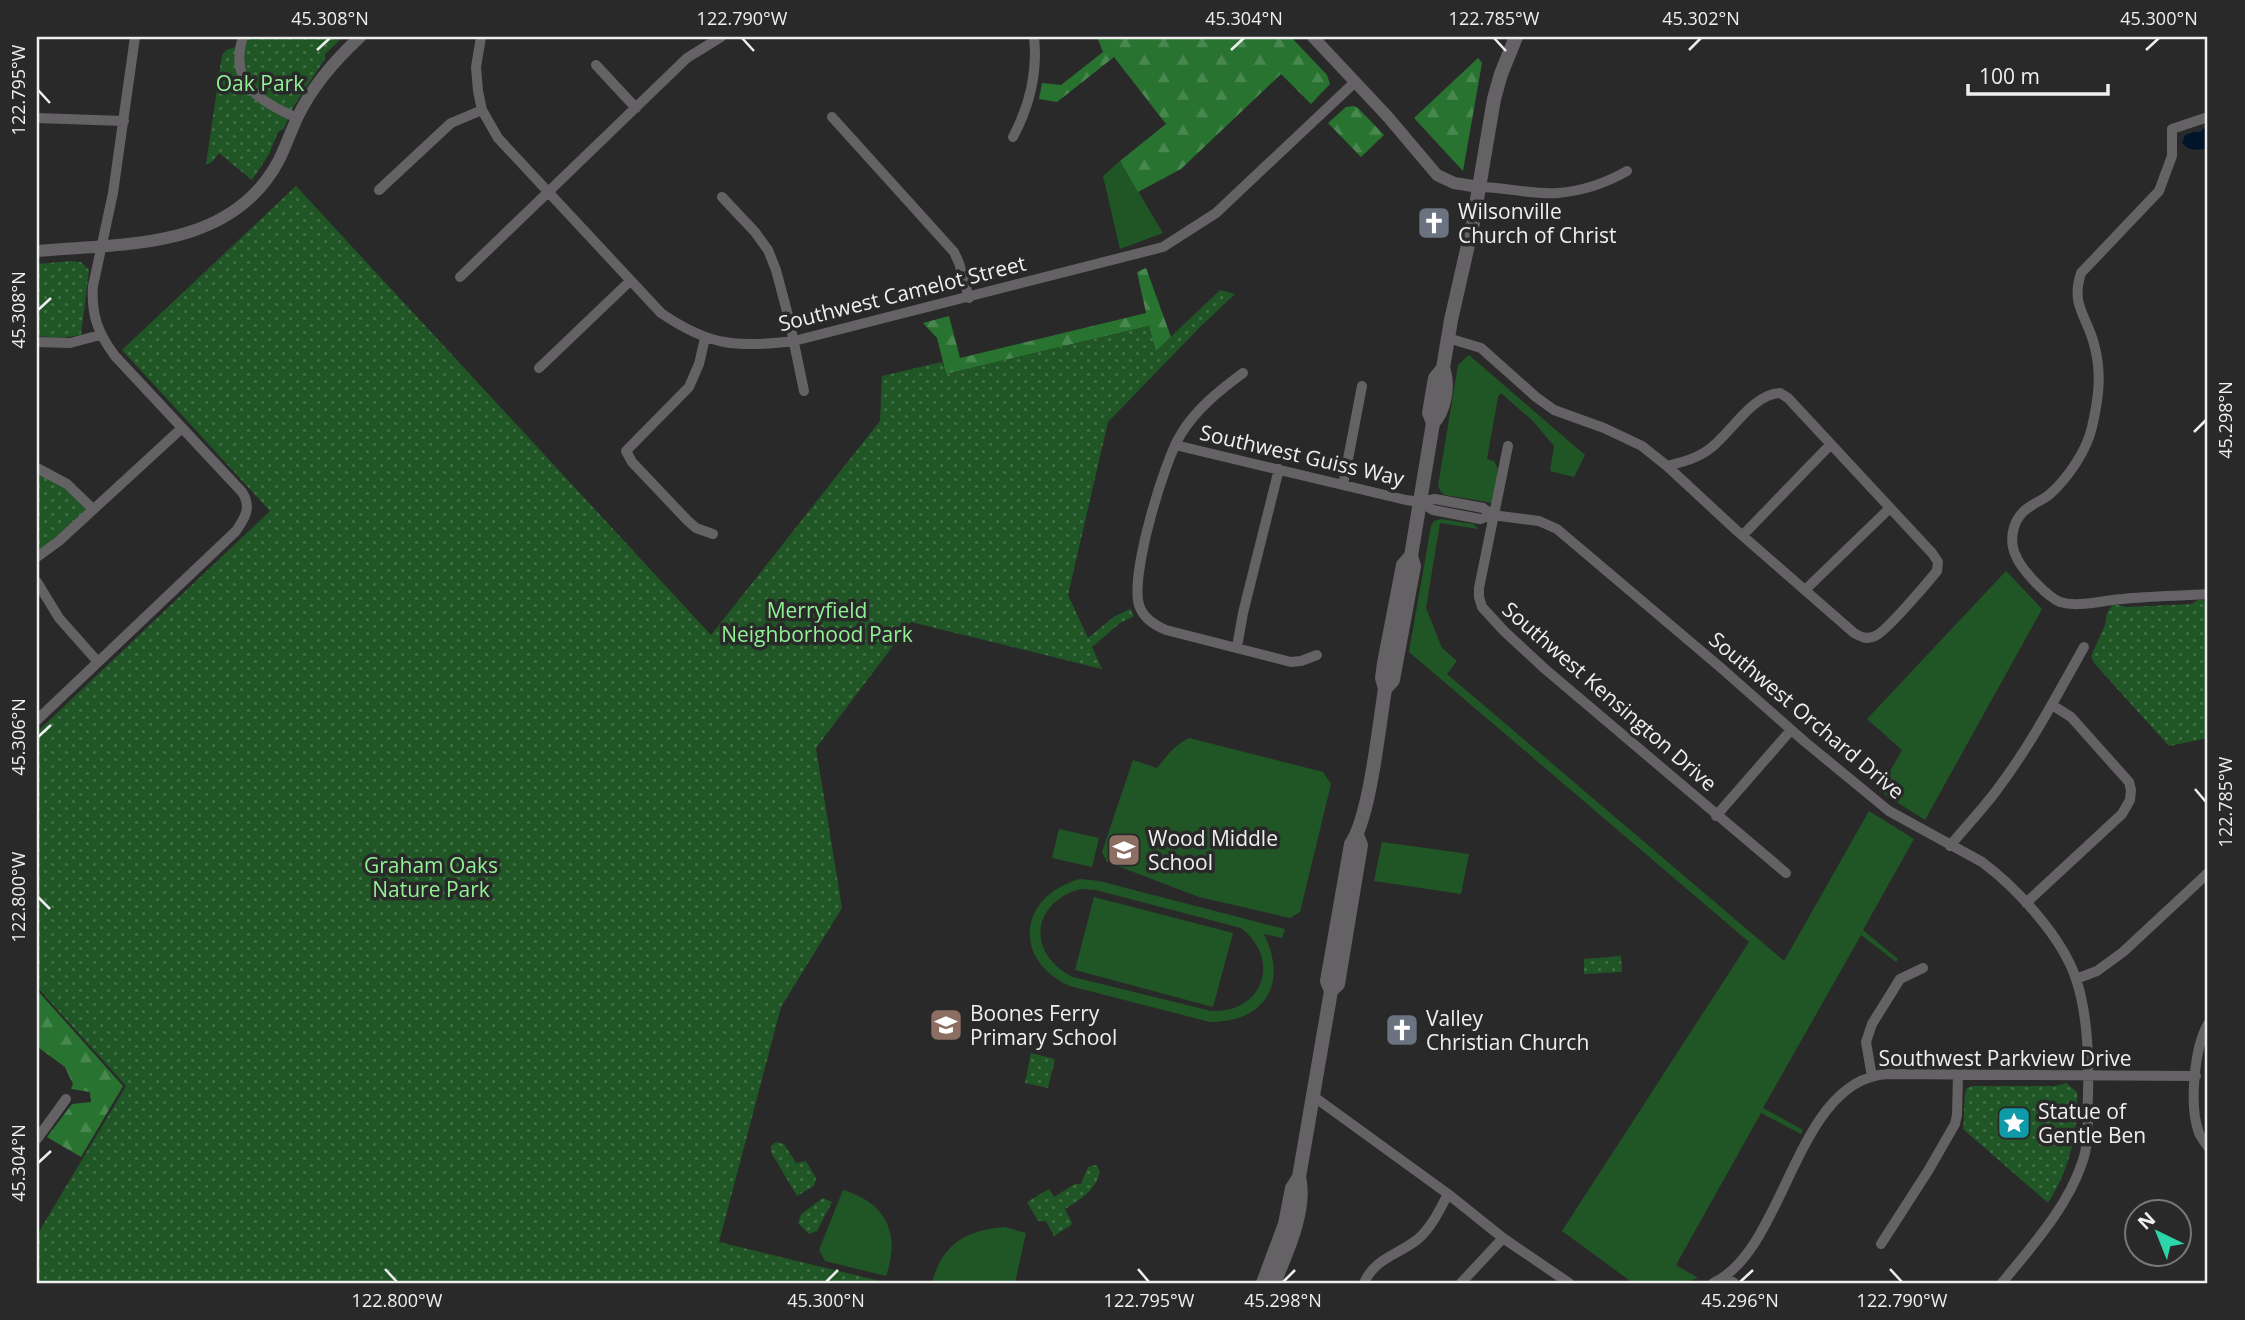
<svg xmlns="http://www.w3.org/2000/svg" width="2245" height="1320" viewBox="0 0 2245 1320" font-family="'Open Sans',sans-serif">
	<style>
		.green { fill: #205625; fill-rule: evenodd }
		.forest { fill: url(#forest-firs) }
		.park { fill: url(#park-dots) }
		.water { fill: url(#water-ripples) }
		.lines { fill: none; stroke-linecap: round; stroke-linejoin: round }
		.minor { stroke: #646264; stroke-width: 10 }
		.tertiary { stroke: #646264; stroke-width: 12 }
		.secondary { stroke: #646264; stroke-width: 14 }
		.ticks { fill: none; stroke: #f0eff0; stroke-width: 2.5 }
		.labels { text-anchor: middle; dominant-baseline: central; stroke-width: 7; stroke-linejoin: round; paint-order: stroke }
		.park-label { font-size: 21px; fill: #90f195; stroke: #2a292a }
		.poi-label { font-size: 21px; fill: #f0eff0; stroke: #2a292a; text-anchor: start }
		.street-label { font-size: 21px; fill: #f0eff0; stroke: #2a292a }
		.neatline { fill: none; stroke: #f0eff0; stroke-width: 2.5 }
		.ticks-label { font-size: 18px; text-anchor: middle; fill: #f0eff0 }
	</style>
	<defs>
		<pattern id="forest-firs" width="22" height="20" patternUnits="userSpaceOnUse" patternTransform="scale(1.75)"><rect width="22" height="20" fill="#287330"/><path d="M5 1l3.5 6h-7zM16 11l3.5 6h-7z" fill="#48874e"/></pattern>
		<pattern id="park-dots" width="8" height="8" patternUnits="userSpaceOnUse" patternTransform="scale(1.75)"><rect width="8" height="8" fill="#205625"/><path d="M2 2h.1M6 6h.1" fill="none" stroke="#416f45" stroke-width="1.8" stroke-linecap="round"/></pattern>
		<pattern id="water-ripples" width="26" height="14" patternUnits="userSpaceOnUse" patternTransform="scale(1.75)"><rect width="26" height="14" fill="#001529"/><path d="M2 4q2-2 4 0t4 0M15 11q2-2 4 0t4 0" fill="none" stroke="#263748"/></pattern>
	</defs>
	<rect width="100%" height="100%" fill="#2a292a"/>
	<path class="green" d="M 1120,161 L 1163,233 L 1120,249 L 1103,176 Z
		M 1469,355 L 1585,455 L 1574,477 L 1550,471 L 1554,446 L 1533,421 L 1501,393 L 1498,397 L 1487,459 L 1494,461 L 1498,469 L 1493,503 L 1445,495 L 1441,492 L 1438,486 L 1458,365 Z
		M 1441,519 L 1473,524 L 1479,529 L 1440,523 L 1426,608 L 1442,648 L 1457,661 L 1447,674 L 1784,961 L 1869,811 L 1914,839 L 1863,930 L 1898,959 L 1896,962 L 1861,935 L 1763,1108 L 1803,1130 L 1801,1134 L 1761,1113 L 1676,1265 L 1698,1278 L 1684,1283 L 1633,1283 L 1562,1231 L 1749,942 L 1409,652 L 1431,526 L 1434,521 Z
		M 2006,571 L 2042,609 L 1925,820 L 1879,791 L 1902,750 L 1867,719 Z
		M 1189,738 L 1323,772 L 1331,784 L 1300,912 L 1290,918 L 1199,897 L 1107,862 L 1102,852 L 1133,760 L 1157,768 C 1167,756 1174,745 1189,738 Z
		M 1059,829 L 1099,838 L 1092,867 L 1052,858 Z
		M 1382,842 L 1469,854 L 1461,894 L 1374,881 Z
		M 1080,879 L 1099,881 L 1285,929 L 1282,938 L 1264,934 C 1288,983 1266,1022 1210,1022 L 1070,986 C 1012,960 1018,896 1080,879 ZM 1081,889 L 1096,890 L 1241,928 C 1282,960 1263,1013 1211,1011 L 1073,977 C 1026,954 1031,902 1081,889 Z
		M 1094,897 L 1233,933 L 1213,1007 L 1075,970 Z
		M 843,1190 C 886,1203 901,1233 886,1276 L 825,1261 L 819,1250 Z
		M 1005,1227 L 1026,1233 L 1015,1283 L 932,1283 C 942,1244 966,1230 1005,1227 Z"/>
	<path class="forest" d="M 1097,37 L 1291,37 L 1327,75 L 1330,84 L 1311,104 L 1281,74 L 1181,169 L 1138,192 L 1120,161 L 1166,124 L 1114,57 L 1057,102 L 1039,99 L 1042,83 L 1061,85 L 1103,52 Z
		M 1478,58 L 1482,63 L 1463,171 L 1414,118 Z
		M 1354,106 L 1358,108 L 1384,135 L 1361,157 L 1328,123 L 1346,107 Z
		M 1146,268 L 1171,337 L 1155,352 L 1149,326 L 946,374 L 937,338 L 923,323 L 949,316 L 960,358 L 1146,313 L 1137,272 Z
		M 37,990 L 123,1086 L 81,1157 L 47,1137 L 72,1104 L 91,1102 L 90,1092 L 71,1089 L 73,1084 L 65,1067 L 39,1048 L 37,1050 Z"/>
	<path class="park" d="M 248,37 L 343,37 L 325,54 L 325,59 L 295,104 L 284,128 L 278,132 L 269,154 L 252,180 L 219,153 L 211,163 L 206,164 L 222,55 L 226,50 L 246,44 Z
		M 296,186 L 711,635 L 880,421 L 882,376 L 942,362 L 946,374 L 1149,326 L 1156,351 L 1220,290 L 1235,294 L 1199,328 L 1108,422 L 1068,595 L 1088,638 L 1115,616 L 1130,609 L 1134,616 L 1120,623 L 1092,647 L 1102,669 L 911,622 L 816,748 L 842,908 L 781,1007 L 719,1242 L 888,1283 L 37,1283 L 37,1235 L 126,1086 L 37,987 L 37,732 L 270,511 L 122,350 Z
		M 71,261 L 81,262 L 89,270 L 81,335 L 60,338 L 37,336 L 37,264 Z
		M 37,468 L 43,470 L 93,509 L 37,556 Z
		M 2198,600 L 2204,600 L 2208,607 L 2208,738 L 2169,746 L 2094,663 L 2091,656 L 2105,625 L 2107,613 L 2113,604 L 2127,607 L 2192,604 Z
		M 1621,956 L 1622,972 L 1584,974 L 1584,959 Z
		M 1031,1053 L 1055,1059 L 1048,1088 L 1025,1083 Z
		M 2066,1083 L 2077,1092 C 2078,1132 2070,1169 2048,1203 L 1963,1129 C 1965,1116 1963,1102 1966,1089 L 1972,1086 L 2055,1086 Z
		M 776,1142 L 784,1144 L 796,1163 L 806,1161 L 816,1178 L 814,1186 L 797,1196 L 771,1152 L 771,1146 Z
		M 1094,1165 L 1097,1166 L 1100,1172 C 1095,1191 1081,1199 1065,1209 L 1072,1223 L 1070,1226 L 1054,1236 L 1046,1221 L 1038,1221 L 1027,1202 L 1049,1189 L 1054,1197 L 1075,1184 L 1081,1184 L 1088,1167 Z
		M 823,1198 L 832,1202 L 817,1231 L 809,1234 L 798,1223 L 801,1214 Z"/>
	<path class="water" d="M 2208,127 L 2208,148 C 2198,150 2190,152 2182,143 L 2185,135 Z"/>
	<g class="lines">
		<path class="minor" d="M 243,37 C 228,83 260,102 297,118
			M 481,37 L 476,67 L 478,91 L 482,110 L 498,138 L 661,313 C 709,346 737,348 794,341 L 1163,247 L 1216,213 L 1355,82
			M 596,65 L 636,108
			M 832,117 L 954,252 L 959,263 L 969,298
			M 2208,117 L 2172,129 L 2172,156 L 2159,191 L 2081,273 C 2070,307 2088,316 2095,348 C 2102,375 2098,401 2092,427 C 2087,450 2068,478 2050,494 C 2042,501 2031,504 2023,512 C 2012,523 2009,542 2016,556 C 2021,569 2047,597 2060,602 C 2079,608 2103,600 2123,599 C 2151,596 2180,596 2208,594
			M 37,118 L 124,121
			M 1013,137 C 1030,105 1038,73 1034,37
			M 1479,187 C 1505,187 1532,195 1558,193 C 1582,191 1606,183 1627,171
			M 379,190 L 451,123 L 482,110
			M 722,197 L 755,232 L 768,250 L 776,270 L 789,319 L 804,391
			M 460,277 L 687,58 L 721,37
			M 705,338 L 699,364 L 689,387 L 626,451 L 632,462 L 687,520 L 696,528 L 713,534
			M 1448,338 L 1481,348 L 1536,397 L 1554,410 L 1604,428 L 1642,446 L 1667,466 L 1736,530 L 1854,633 C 1861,637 1867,640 1875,636 C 1885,633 1928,582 1937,571 L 1938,562 L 1932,553 L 1788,398 L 1780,393 C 1753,394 1732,431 1712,447 C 1699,458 1683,462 1667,466
			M 37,342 L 70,343 L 100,335
			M 539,368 L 629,282
			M 1243,373 C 1220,390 1196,409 1181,434 C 1164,461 1130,575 1139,605 C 1143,618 1154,625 1166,630 L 1291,662 L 1301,661 L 1317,655
			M 1175,445 L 1406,500 L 1420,502 L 1435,499 L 1483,508 L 1492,515
			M 1508,446 L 1479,588 L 1479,597 L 1482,607 L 1504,631 L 1545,669 L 1786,873
			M 37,468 L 67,484 L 93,509
			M 1343,485 L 1362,386
			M 1420,502 L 1433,510 L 1480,519 L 1492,515 L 1539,521 L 1557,529 L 1720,667 L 1804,741 L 1889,811 L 1982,862 C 2018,889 2064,939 2077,982 C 2088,1017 2089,1058 2088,1094 C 2087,1117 2090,1142 2082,1163 C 2067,1208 2031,1247 2002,1283
			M 1743,535 L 1831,444
			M 37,557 L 59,541 L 182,428
			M 37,582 L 59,618 L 98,662
			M 1805,590 L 1890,508
			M 1237,647 L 1243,613 L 1279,469
			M 37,720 L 236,531 C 245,518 252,507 242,492 L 115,356 C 98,333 91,315 93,286 L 113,193 L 135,37
			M 1716,816 L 1791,730
			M 1950,846 C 1966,826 1984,808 1999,787 C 2032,743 2057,695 2084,647
			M 2026,903 L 2122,814 L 2130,800 L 2131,790 L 2129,782 L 2071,717 L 2052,705
			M 2076,979 L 2097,971 L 2123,952 L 2208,873
			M 2208,1024 C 2194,1048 2189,1107 2199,1133 C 2201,1138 2205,1142 2208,1147
			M 1872,1077 L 1866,1042 L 1872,1024 L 1900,979 L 1923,968
			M 1313,1096 L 1448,1194 L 1503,1238 L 1569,1283
			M 37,1139 L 66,1099
			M 1881,1244 L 1928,1171 L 1955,1124 L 1957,1115 L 1958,1075
			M 1725,1277 L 1734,1283
			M 1364,1283 C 1375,1258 1398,1255 1418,1239 C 1432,1227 1440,1209 1448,1194
			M 1461,1283 L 1503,1238
			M 1713,1283 C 1786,1250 1795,1080 1887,1074 L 2196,1076"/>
		<path class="tertiary" d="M 1313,37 L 1388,117 L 1437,175 L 1454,183 L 1479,187
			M 37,251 C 124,243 231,251 279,160 C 286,146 291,131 298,116 C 313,85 335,60 360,37"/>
		<path class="secondary" d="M 1433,423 C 1445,410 1449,385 1443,368
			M 1385,689 L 1393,680 L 1414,566 L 1411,556
			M 1331,991 L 1338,984 L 1361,845 L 1357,835
			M 1263,1283 L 1285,1224 L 1292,1188 L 1299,1177 L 1331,991 L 1327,981 L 1351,844 C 1370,817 1379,725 1385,689 L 1382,678 L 1384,663 L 1403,565 L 1411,556 L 1433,423 L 1429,413 L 1435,378 L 1443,368 L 1451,320 L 1473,223 L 1494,99 L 1501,74 L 1516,37
			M 1274,1283 C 1286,1254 1307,1209 1299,1177"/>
	</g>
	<path class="ticks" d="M 742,38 L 754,51M 1494,38 L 1506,51M 317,50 L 330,38M 1231,50 L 1244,38M 1689,50 L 1701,38M 2146,50 L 2159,38M 38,90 L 50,103M 38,310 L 51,298M 2194,432 L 2206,420M 38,737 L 51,725M 2195,789 L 2206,802M 38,897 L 50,909M 38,1163 L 51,1151M 385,1269 L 397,1282M 1138,1269 L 1149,1282M 1890,1269 L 1902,1282M 826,1282 L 838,1270M 1283,1282 L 1295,1270M 1740,1282 L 1753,1270"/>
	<defs>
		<symbol id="church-square" viewBox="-11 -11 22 22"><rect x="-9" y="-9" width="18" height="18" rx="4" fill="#6b7280" stroke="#2a292a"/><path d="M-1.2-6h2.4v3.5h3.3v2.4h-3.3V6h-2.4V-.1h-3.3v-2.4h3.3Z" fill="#fff"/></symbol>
		<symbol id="school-square" viewBox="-11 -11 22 22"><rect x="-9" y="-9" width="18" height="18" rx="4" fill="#8d6e63" stroke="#2a292a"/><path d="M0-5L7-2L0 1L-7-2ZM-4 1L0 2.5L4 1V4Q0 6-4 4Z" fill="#fff"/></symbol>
		<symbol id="sight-square" viewBox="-11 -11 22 22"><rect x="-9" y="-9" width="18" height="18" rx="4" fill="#0f9aa8" stroke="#2a292a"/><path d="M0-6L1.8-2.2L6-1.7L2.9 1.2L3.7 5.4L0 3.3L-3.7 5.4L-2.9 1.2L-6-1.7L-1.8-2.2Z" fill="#fff"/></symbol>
	</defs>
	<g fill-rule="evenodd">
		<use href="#church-square" x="1415" y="204" width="38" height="38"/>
		<use href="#school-square" x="1105" y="831" width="38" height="38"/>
		<use href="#school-square" x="927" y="1006" width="38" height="38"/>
		<use href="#church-square" x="1383" y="1011" width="38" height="38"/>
		<use href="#sight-square" x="1995" y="1104" width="38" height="38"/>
	</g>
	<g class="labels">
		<g class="park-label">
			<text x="260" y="83">Oak Park</text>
			<text x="817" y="610">Merryfield<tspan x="817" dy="24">Neighborhood Park</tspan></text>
			<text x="431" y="865">Graham Oaks<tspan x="431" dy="24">Nature Park</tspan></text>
		</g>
		<g class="poi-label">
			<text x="1458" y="211">Wilsonville<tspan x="1458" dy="24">Church of Christ</tspan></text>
			<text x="1148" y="838">Wood Middle<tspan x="1148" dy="24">School</tspan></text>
			<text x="970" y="1013">Boones Ferry<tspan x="970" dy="24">Primary School</tspan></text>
			<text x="1426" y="1018">Valley<tspan x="1426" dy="24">Christian Church</tspan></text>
			<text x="2038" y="1111">Statue of<tspan x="2038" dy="24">Gentle Ben</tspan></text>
		</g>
		<g class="street-label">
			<text transform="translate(902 293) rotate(-14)">Southwest Camelot Street</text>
			<text transform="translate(1302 455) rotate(13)">Southwest Guiss Way</text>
			<text transform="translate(1610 696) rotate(41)">Southwest Kensington Drive</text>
			<text transform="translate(1807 715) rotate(40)">Southwest Orchard Drive</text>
			<text x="2005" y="1058">Southwest Parkview Drive</text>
		</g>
	</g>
	<rect width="2245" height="1320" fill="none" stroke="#2a292a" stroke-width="77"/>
	<g transform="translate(2158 1233) rotate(317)"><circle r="33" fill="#2a292a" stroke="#797879" stroke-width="2"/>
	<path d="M0-5L12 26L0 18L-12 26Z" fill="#2dd5ab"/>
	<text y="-10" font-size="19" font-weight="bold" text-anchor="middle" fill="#f0eff0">N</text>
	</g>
	<path d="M1968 84v10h140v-10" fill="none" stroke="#f0eff0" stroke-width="3.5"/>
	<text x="1979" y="84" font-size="21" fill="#f0eff0" stroke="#2a292a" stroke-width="5" paint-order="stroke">100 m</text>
	<rect x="38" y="38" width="2168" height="1244" class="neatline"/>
	<g class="ticks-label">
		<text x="330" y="25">45.308°N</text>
		<text x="742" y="25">122.790°W</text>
		<text x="1244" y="25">45.304°N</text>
		<text x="1494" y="25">122.785°W</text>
		<text x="1701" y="25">45.302°N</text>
		<text x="2159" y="25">45.300°N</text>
		<text transform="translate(19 90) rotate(-90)" y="6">122.795°W</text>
		<text transform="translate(19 310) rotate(-90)" y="6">45.308°N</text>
		<text transform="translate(2226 420) rotate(-90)" y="6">45.298°N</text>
		<text transform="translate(19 737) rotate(-90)" y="6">45.306°N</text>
		<text transform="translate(2226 802) rotate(-90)" y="6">122.785°W</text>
		<text transform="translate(19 897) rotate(-90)" y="6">122.800°W</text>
		<text transform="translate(19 1163) rotate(-90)" y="6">45.304°N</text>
		<text x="397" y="1307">122.800°W</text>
		<text x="826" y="1307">45.300°N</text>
		<text x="1149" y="1307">122.795°W</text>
		<text x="1283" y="1307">45.298°N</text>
		<text x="1740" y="1307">45.296°N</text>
		<text x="1902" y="1307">122.790°W</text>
	</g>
</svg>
